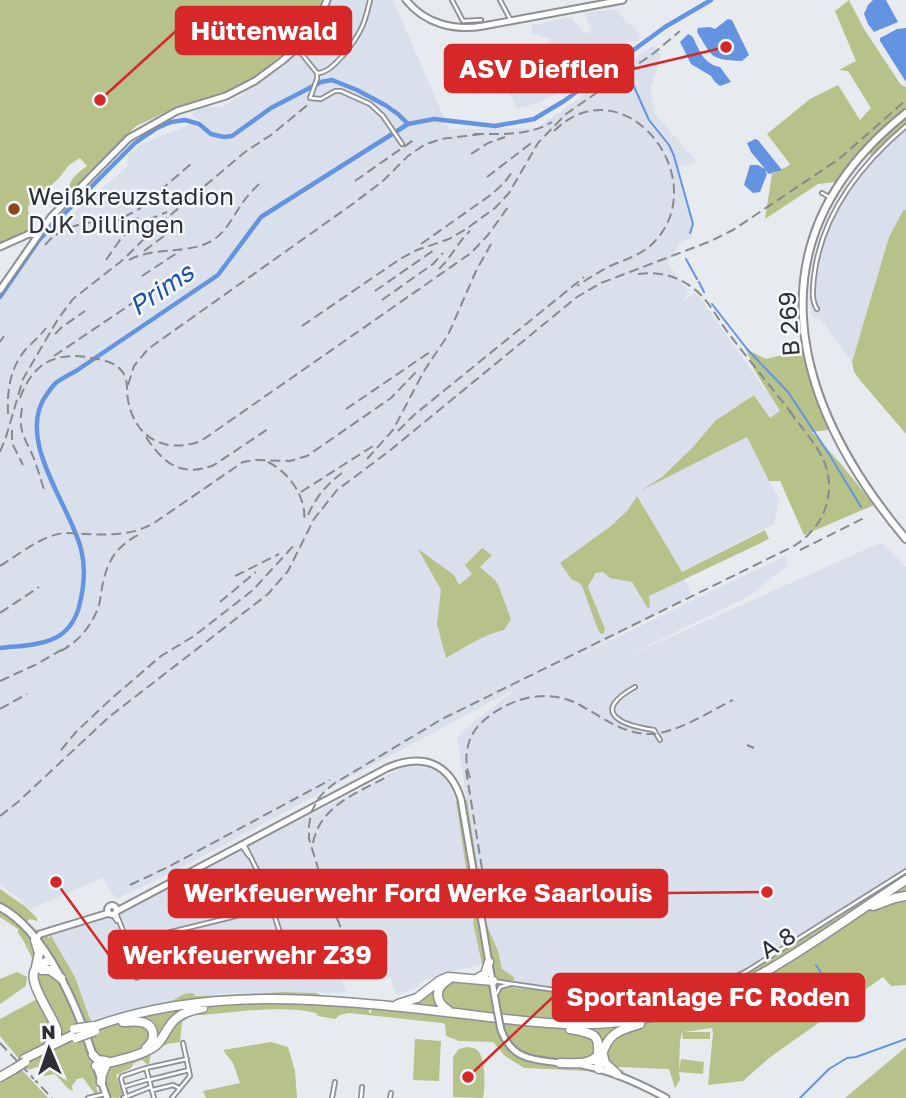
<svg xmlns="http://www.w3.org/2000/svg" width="906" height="1098" viewBox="0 0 906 1098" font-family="'Golos Text',sans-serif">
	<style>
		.built { fill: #d9e0ec }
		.green { fill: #b6c28a }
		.water { fill: #6494e1 }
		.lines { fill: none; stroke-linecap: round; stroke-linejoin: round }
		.stream { stroke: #6494e1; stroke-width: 2 }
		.river { stroke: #6494e1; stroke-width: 4.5 }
		.street-casing { stroke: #8c8f94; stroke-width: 6 }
		.secondary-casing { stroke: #8c8f94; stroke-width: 9 }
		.primary-casing { stroke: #8c8f94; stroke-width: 10 }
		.highway-casing { stroke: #8c8f94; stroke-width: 11 }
		.street { stroke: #fff; stroke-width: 2.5 }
		.secondary { stroke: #fff; stroke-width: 5 }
		.primary { stroke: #fff; stroke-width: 6 }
		.highway { stroke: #fff; stroke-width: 8 }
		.rail { stroke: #86898d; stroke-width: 2; stroke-dasharray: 10 5; stroke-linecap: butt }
		.secondary-bridge-casing { stroke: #8c8f94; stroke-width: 9; stroke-linecap: butt }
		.highway-bridge-casing { stroke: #8c8f94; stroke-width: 11; stroke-linecap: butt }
		.secondary-bridge { stroke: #fff; stroke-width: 5 }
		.highway-bridge { stroke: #fff; stroke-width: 8 }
		.poi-dot { fill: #8c461e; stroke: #f5f8fe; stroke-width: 2.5 }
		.labels { text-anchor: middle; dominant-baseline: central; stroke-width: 5; stroke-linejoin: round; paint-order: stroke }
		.poi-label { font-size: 24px; fill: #2e2f32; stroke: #f5f8fe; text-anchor: start }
		.street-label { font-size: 24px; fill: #2e2f32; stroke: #f5f8fe }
		.water-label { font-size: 26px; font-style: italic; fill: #1a52ad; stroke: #f5f8fe }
		.leader { fill: none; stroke: #d62828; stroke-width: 2.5 }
		.callout-dot { fill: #d62828; stroke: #f5f8fe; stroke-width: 2.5 }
		.callout { fill: #d62828; stroke: #d62828; stroke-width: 2.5 }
		.callout-label { font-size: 26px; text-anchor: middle; font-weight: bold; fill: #fff }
	</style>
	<rect width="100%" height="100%" fill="#e7ebf0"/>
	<path class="built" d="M 331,0 L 393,0 L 449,129 L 537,128 L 654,45 L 661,55 L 650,89 L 655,114 L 697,162 L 678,167 L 694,224 L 691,239 L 682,241 L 668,263 L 689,293 L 681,302 L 695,293 L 704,303 L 780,411 L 770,418 L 755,395 L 715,421 L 692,448 L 662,477 L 648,486 L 747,437 L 779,499 L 774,524 L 682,572 L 691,595 L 575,658 L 709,592 L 786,556 L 787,566 L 749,596 L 621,659 L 880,543 L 883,544 L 906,567 L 906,874 L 750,972 L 709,993 L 689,1000 L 651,1010 L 614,1015 L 604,1013 L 569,995 L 559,992 L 514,988 L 510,975 L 502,969 L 498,951 L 486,923 L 457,737 L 470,725 L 517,688 L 171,873 L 116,899 L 103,878 L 31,909 L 0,884 L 0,294 L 41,235 L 46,236 L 127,167 L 128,155 L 141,144 L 192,124 L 213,138 L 229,134 L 213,133 L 191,114 L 201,107 L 221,107 L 245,93 L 298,52 L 323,26 Z
		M 617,9 L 625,21 L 634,27 L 640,35 L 638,41 L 627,42 L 593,67 L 571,87 L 537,103 L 517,109 L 508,91 L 499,90 L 493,81 L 488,72 L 511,53 L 516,55 L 539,50 L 551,39 L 532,33 L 532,25 L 571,17 L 586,34 L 591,30 L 584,13 Z
		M 906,123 L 906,211 L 905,209 L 889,237 L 852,362 L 820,319 L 811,316 L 810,302 L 813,271 L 825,228 L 834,206 L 845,189 L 871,155 Z
		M 416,766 L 426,767 L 438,772 L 446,779 L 456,801 L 482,964 L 436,976 L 419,983 L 419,987 L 396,995 L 386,966 L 341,975 L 346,992 L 334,993 L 284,992 L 232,993 L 201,996 L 184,994 L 172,1001 L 133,1009 L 91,1022 L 75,977 L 50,934 L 108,916 L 118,915 L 248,844 L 303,819 L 404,767 Z"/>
	<path class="green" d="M 0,0 L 322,0 L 318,16 L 306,35 L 265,69 L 240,86 L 228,92 L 177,107 L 136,126 L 85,179 L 70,191 L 69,189 C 70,178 78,173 87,166 L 80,158 L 69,165 L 59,178 L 28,206 L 28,211 L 36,229 L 0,244 Z
		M 849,0 L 864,29 L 901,85 L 906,87 L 906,123 L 871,155 L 869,151 L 853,158 L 835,182 L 818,184 L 765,219 L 772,174 L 788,166 L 790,164 L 767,134 L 810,99 L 838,85 L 860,120 L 871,108 L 848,71 L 839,70 L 856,61 L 835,11 Z
		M 904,209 L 906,211 L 906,434 L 860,380 L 854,372 L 852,362 L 889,237 Z
		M 746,349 L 766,359 L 803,350 L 829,430 L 812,432 L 841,464 L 874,505 L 804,535 L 780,481 L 769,481 L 747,437 L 640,491 L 662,477 L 692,448 L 715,421 L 754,395 L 770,418 L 780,411 L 755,371 Z
		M 637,496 L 682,572 L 765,530 L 769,539 L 649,596 L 650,608 L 647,607 L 632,582 L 610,578 L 603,572 L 595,573 C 594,579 590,581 588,587 L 605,629 L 604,633 L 601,634 L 598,630 L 582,586 L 578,582 L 572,580 L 560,563 L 611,526 L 628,510 Z
		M 482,548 L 492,555 L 480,567 L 496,581 L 495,583 L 497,582 L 511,619 L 504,630 C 484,634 464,648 446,658 L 437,624 L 441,590 L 418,549 L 454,575 L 459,585 L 472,574 L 465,565 Z
		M 467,800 L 486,923 L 498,951 L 502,969 L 514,977 L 514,988 L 559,992 L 569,995 L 604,1013 L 614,1015 L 668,1007 L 709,993 L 750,972 L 906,874 L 906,985 L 891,986 L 883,977 L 769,1058 L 743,1081 L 708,1085 L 713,1033 L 712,1028 L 684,1032 L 710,1032 L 710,1039 L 683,1039 L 682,1032 L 680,1041 L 679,1070 L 681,1059 L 704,1062 L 703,1074 L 679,1072 L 680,1080 L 675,1088 L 669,1069 L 618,1067 L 619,1069 L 624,1071 L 620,1079 L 589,1071 L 524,1068 L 505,1056 L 493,1042 L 459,1041 L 446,1036 L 445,1024 L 442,1023 L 349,1013 L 340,1015 L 335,1019 L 318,1016 L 316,1013 C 283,1005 237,1012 202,1015 L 198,1015 L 197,1012 L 182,1022 L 180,1042 L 167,1044 L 151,1053 L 149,1064 L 147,1064 L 142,1060 L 134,1063 L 131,1068 L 116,1075 L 123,1095 L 118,1098 L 109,1097 L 105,1085 L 96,1087 L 98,1093 L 95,1094 L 83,1078 L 77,1079 L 72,1086 L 73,1091 C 64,1088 62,1079 54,1074 L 45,1076 L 37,1067 L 28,1070 L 23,1065 L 22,1057 L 19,1059 L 0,1036 L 0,1019 L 39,998 L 30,979 L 32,958 L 23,940 L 18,933 L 18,929 L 0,917 L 0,889 L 26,907 L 37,918 L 37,921 L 30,919 L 27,921 L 36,930 L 45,929 L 49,939 L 50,934 L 75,977 L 91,1022 L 133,1009 L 172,1001 L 184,994 L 193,993 L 195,996 L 201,996 L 284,992 L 317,993 L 322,996 L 370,1000 L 369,1013 L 371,1013 L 373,1000 L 404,1001 L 465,975 L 464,982 L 470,983 L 482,974 L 485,965 L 482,964 L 473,923 L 474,921 L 456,801 Z
		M 17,972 L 27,977 L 26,986 L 0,1004 L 0,979 Z
		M 415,1039 L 441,1041 L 439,1081 L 413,1080 Z
		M 271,1042 L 288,1047 L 295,1071 L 297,1098 L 206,1098 L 203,1091 L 240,1083 L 233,1063 L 223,1050 Z
		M 467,1047 C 472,1048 474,1047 478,1051 C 486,1059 485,1088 483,1098 L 453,1097 L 453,1057 L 459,1049 Z
		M 906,1047 L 906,1098 L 845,1098 Z
		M 20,1068 L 48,1098 L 0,1098 L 0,1081 Z"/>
	<path class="water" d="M 873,0 L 886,0 L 898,22 L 874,32 L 868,24 L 864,14 L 868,5 Z
		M 728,19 L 732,20 L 749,55 L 742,61 C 709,59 714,59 697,32 L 698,28 L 710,27 L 715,29 Z
		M 906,28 L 906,82 L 880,41 L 880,38 L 897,29 Z
		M 688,34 L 692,36 C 700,50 703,64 720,67 L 731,82 L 720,86 L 715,82 L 711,76 L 691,64 L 680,42 Z
		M 755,139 L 758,140 L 782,170 L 769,174 L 765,170 L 767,174 L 760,192 L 753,193 L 744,185 L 750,165 L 758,165 L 765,169 L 751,152 L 747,143 Z"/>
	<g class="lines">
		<path class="stream" d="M 609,68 L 627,76 L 631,80 L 649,120 L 669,145 L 674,156 L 693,224 L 690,233
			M 686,259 L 697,279
			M 699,282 L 704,292
			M 712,304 L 747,349 L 788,392 L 829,454 L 861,507
			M 816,965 C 828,982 831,998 829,1019
			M 800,1098 L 829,1069 L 847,1058 L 856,1057 L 906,1039"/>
		<path class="river" d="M 0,297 L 39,240 L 55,223 L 135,143 L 157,128 L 171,122 L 185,120 L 199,124 L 211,134 L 224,137 L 232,136 L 271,108 L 321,82 L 332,80 L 357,90 L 385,105 L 398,114 L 408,124
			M 0,648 C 17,646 37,646 53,639 C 67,633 75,621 79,607 C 84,588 86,568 81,549 C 70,505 14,438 47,394 C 50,390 53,385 57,382 C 63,378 70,374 76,371 L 218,275 L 261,217 L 408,124 L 434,119 L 495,126 L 534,119 L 564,101 L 665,27 L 711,0"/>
		<defs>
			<path id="street" d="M 452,0 L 463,21 L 481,20
				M 500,0 L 510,19
				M 297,48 L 317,73 L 317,79 L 310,98 L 321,99 L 335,91 L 341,91 L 370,104 L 383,116 L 402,144
				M 318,73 C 333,73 356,40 362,27 C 366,18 368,9 370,0
				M 822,193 L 831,198
				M 817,309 C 811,300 813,288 814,277 C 821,216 860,165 906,126
				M 635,687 C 590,712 620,725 654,730 L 660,740
				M 244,844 L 265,886 L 283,942 L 283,950 L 280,956 L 261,963 L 257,967
				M 241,845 L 249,856
				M 116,913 L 137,966 L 137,973
				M 113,915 L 117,921
				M 182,930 L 191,968 L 196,975
				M 126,943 L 236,916 L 270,905
				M 137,973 L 140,975 L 137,978 L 134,976 Z
				M 493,981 L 569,992 L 598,1008 L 612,1012 L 654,1007 L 669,1004 L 717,986 L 747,971 L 906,871
				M 497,993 L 500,987 L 510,984
				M 146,1068 L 154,1098
				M 149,1080 L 189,1070
				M 123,1087 L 149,1079
				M 153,1090 L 173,1085 L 179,1088
				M 126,1096 L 121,1079 L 122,1076 L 146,1068 L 187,1059
				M 88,1098 L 105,1094
				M 123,1098 L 151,1087
				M 172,1098 L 190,1076 L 183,1043
				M 332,1098 L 335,1082
				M 361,1098 L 362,1087
				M 390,1098 L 391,1093"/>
			<path id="secondary" d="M 406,0 C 425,24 455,31 483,26 L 623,0
				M 0,247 L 29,234 L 38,235
				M 0,290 L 51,217 L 129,138 L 177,111 L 226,96 L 255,81 L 282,61 L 306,40 L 319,20 L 327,0
				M107.5 910a4.5 4.5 0 1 1 9 0a4.5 4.5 0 1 1-9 0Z
				M 117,911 L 387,768 C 422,753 449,762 461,799 L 497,1010
				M 35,940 L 40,934 L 109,913
				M 501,1030 C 512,1060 534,1060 562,1063
				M 582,1065 C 613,1071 639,1083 666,1098
				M 96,1066 L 107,1098"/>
			<path id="primary" d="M 906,113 C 748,239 790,401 906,539
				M 0,907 C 46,931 78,1009 93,1056"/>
			<path id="highway" d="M 873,906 L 895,898 L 906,896
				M 35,940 L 39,953 L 36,967
				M 42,970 L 50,970 L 61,978
				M 478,978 L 485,974 L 489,962
				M 448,980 C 434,988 435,1002 448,1010
				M 398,1004 L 417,998 L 439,981 L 448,977 L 493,981
				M 123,1022 C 129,1022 135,1021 141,1022 C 156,1025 156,1040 146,1048
				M 93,1027 C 209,984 337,1000 456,1013 C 522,1021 589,1032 656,1016 C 750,995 826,931 906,880
				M 570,1029 C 608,1035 595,1040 599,1069
				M 48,1046 L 57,1036 L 57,1030 C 53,1016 27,982 35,970 C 38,965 45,963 49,960
				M 93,1055 L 98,1060 L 106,1061
				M 603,1055 L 605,1063 L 617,1074
				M 602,1056 C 607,1033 620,1030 640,1024
				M 24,1059 L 75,1034
				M 560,1063 C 575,1063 589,1066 599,1054
				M 96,1066 C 113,1061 139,1057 154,1047 C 160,1043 163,1036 167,1030 C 175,1015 187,1011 203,1008
				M 0,1077 L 14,1069
				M 101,1082 L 102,1074 L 107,1063"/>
		</defs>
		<use href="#street" class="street-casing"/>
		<use href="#secondary" class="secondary-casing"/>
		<use href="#primary" class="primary-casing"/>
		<use href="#highway" class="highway-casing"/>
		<use href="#street" class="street"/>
		<use href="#secondary" class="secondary"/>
		<use href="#primary" class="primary"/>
		<use href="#highway" class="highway"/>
		<path class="rail" d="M 554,131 C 623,63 713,176 656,240 C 643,255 626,259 610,266 C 598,272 588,279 577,286
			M 474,134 C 501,134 529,136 552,122
			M 471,154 L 488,143 L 505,137
			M 487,177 L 534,141
			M 355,181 L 415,139
			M 124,217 L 139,209 L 192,163
			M 421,244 L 492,194 L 504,183 L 513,171
			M 45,245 C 68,217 109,222 141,218
			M 144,251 L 172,230
			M 106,260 L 120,240 L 133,226 L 167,212
			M 129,260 C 155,246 190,255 213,240 C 227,231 234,215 243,202 C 248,195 255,188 261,182
			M 439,269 C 451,258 457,243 470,231
			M 638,274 C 658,271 677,276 693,288 C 708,299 716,316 726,330 C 748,359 771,387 793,415
			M 142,276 L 180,251
			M 375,291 L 434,250
			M 382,300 L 433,264 L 443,253
			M 302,326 L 400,259 L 417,250 L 449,239 L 466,229 L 495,208 L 509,193 L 538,143 L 566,114 L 654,53 L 680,31
			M 55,334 L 62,327 L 85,311
			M 0,342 L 4,336
			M 54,356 L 140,298
			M 128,385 L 134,366 L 148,349 L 354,203 L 383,181 L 408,156 L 424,145 L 441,139 L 482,134
			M 20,398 C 33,363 55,351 92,358 C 102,360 113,361 121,370 C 129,379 126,389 128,400 C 135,439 166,454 201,441 L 471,253 L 488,235 L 508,207
			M 22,408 C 18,430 24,437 33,456 C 37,466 40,478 44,489
			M 346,409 L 433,350
			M 8,414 C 7,390 10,368 26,349 C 33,342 40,336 46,328
			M 12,430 L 12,443 L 23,465
			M 398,431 L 414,415 L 584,277
			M 146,437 C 163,463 181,478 214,465 L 268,429
			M 0,452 L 6,437 L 23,379 L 58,319 L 73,299 L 124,259 L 155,228 L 245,152 L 271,135 L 310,103
			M 367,459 L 393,430 L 424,371 L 448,335 L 476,271 L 491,244
			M 268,462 C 289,472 307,498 304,521
			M 301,492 L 373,446
			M 308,515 C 316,497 326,485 342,473
			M 800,550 L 866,517
			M 0,566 C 20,554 40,536 64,533 C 94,534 127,539 154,523 L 243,462 L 255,460 L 290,461 L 307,456 L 391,398 L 416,372
			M 235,576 L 279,554
			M 220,602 L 256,572
			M 0,613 L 39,587
			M 61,651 C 79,641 92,626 99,605 C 101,598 101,590 103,583 C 107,561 118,545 138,535
			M 0,681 L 37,664 L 68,646
			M 0,709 L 27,694
			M 747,745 L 754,748
			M 61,750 L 76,732 L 112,698 L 161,656 L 194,636 L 253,590 L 296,543
			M 466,770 L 484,881
			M 470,778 C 463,759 466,738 481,723 C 508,698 547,687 580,705 C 602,717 623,734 649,734 C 676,734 708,712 733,700
			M 0,816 L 18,802 L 109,717 L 268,594 L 288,571 L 314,519 L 337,490 L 388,452 L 577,297 L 601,283 L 711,241 L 733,230 L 839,159 L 906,100
			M 313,843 C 320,805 359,792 389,776
			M 130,885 L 168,867 L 330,780
			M 354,970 L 339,923 L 327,897 L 309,839 L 309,826 L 311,813 L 318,799 L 325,791 L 335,783 L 442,719 L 792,547 C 824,529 839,491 822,457 C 814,441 798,423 787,408
			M 0,1043 L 52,1098"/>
		<defs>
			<path id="secondary-bridge" d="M 497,1010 L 501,1030"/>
			<path id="highway-bridge" d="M 74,1029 L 93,1026
				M 76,1038 L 95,1031
				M 14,1069 L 25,1062"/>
		</defs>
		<use href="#secondary-bridge" class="secondary-bridge-casing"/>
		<use href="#highway-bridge" class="highway-bridge-casing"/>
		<use href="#secondary-bridge" class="secondary-bridge"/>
		<use href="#highway-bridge" class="highway-bridge"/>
	</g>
	<circle class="poi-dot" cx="14" cy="209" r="7"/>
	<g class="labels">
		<g class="poi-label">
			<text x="28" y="195">Weißkreuzstadion<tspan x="28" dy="28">DJK Dillingen</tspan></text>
		</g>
		<g class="street-label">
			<text transform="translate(788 324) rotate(-94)">B 269</text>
			<text transform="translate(777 942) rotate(-32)">A 8</text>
		</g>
		<g class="water-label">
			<text transform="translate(161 289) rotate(-34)">Prims</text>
		</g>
	</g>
	<path class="leader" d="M100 100L176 31M726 47L633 69M767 892L667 893M56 882L109 955M468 1077L553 997"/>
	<g class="callout-dot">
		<circle cx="100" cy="100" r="7"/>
		<circle cx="726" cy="47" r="7"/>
		<circle cx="767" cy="892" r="7"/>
		<circle cx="56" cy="882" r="7"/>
		<circle cx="468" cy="1077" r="7"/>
	</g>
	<g class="callout">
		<rect x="176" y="7" width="175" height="47" rx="7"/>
		<rect x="445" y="45" width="188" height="47" rx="7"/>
		<rect x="169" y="870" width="498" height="47" rx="7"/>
		<rect x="109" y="931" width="277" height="47" rx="7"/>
		<rect x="553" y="974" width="311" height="47" rx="7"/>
	</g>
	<g class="callout-label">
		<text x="264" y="40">Hüttenwald</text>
		<text x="539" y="78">ASV Diefflen</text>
		<text x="418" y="902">Werkfeuerwehr Ford Werke Saarlouis</text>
		<text x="247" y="964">Werkfeuerwehr Z39</text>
		<text x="708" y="1006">Sportanlage FC Roden</text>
	</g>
	<g transform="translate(49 1049) rotate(358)" stroke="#f5f8fe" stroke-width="5" paint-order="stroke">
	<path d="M0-5L12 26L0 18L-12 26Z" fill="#2e2f32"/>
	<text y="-10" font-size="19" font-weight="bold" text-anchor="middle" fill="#2e2f32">N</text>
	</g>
</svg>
